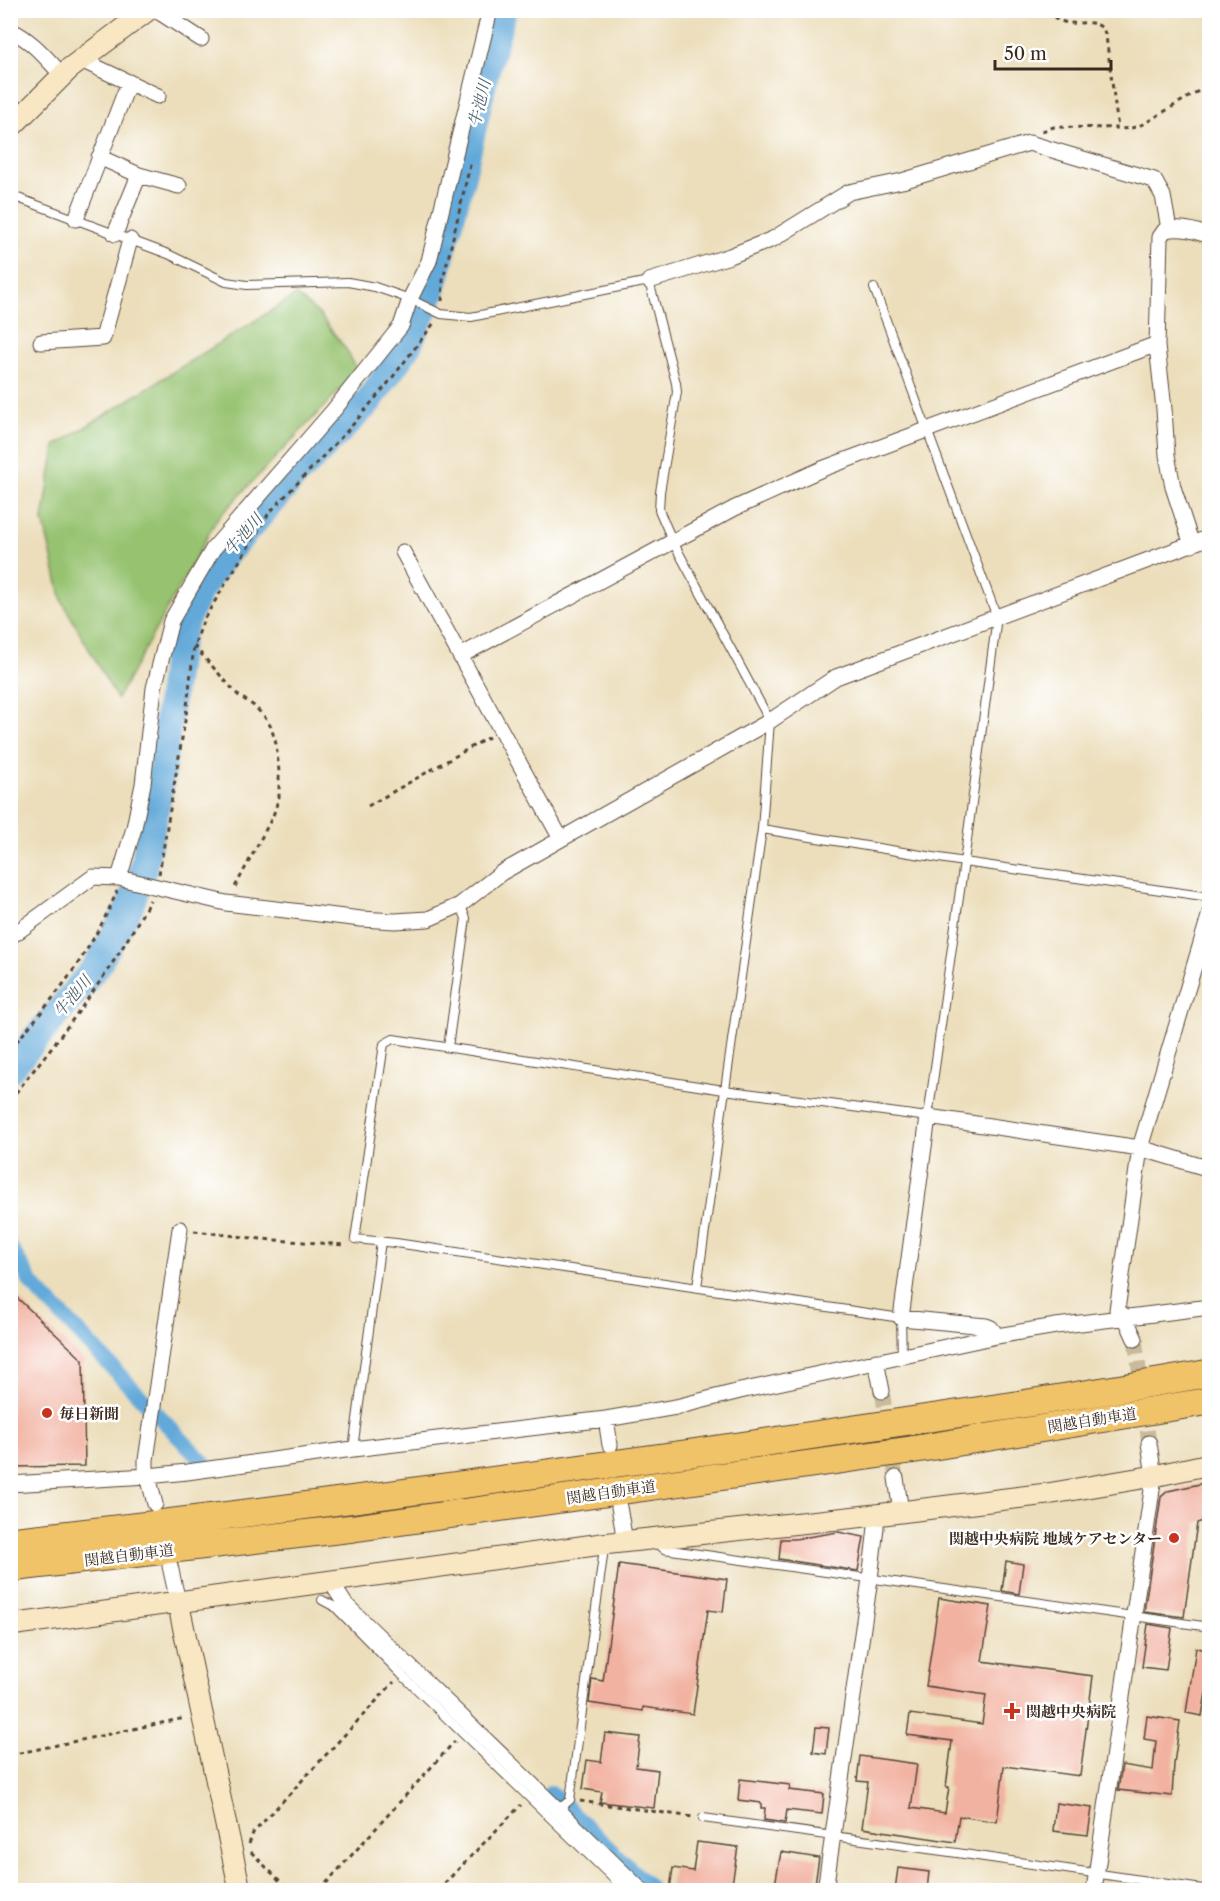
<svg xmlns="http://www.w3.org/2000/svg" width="1220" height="1901" viewBox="0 0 1220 1901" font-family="'Libre Caslon Text','Noto Serif JP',serif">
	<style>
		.green { fill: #97c371; stroke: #697648; stroke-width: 1.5 }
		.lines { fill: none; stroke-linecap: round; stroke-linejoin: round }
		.canal { stroke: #62a9d9; stroke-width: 16 }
		.river { stroke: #62a9d9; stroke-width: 28 }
		.building { fill: #f2b2a1 }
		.street-tunnel { stroke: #c9ba9c; stroke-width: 15; stroke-dasharray: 15 8; stroke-linecap: butt }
		.lane-casing { stroke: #564536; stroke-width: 10 }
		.street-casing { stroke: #564536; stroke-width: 17 }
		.secondary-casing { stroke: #564536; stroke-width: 23 }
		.highway-casing { stroke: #564536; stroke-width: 29 }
		.path { stroke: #564536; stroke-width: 3; stroke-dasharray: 4.5 4.5; stroke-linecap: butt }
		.lane { stroke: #fff; stroke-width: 8 }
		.street { stroke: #fff; stroke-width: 15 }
		.secondary { stroke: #f9e7c3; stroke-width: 21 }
		.highway { stroke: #f1c369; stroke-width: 27 }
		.poi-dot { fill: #c8321e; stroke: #fff; stroke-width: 2 }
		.labels { text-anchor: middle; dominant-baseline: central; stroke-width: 5; stroke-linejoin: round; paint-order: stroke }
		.poi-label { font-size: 15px; font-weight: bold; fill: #3b2a1e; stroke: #fff; text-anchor: start }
		.street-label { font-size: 15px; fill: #3b2a1e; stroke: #fff }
		.water-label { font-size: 16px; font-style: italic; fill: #4b5d69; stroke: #fff }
	</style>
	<rect width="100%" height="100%" fill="#fff"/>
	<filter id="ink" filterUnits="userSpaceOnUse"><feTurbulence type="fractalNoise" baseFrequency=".0167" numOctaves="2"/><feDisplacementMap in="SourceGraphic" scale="12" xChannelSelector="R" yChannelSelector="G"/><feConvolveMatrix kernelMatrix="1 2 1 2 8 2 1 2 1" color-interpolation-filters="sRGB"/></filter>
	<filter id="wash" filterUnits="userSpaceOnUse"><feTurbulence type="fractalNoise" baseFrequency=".008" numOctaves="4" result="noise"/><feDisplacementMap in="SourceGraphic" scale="24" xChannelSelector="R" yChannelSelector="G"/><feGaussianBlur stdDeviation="1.35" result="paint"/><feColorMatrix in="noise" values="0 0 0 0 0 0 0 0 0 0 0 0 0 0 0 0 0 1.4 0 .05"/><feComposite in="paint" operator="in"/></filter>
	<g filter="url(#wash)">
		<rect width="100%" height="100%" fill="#ecdebb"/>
		<path class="green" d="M 296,295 L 319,314 L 345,348 L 358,371 L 217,519 L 117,699 L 62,601 L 43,520 L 55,446 Z"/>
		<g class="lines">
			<path class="canal" d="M 10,1247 L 32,1284 L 203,1462
				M 551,1793 L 652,1890"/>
			<path class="river" d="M 10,1069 L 96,967 L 129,908 L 143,869 L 159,791 L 176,658 L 183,625 L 199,591 L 222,558 L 293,477 L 367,403 L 407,347 L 432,290 L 462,175 L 487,65 L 503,10"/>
		</g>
		<g id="blocks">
			<path class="building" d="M 10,1291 L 83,1360 L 85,1466 L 10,1467 Z
				M 1209,1482 L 1209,1519 L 1197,1523 L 1184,1617 L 1144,1612 L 1161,1497 L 1168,1491 Z
				M 838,1532 L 864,1537 L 858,1571 L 779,1559 L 781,1539 L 795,1539 Z
				M 1006,1561 L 1023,1564 L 1019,1594 L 1002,1591 Z
				M 619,1564 L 727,1579 L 723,1612 L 708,1610 L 693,1714 L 643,1707 L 643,1711 L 589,1703 L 592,1679 L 603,1681 Z
				M 939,1598 L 991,1606 L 982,1661 L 1093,1676 L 1080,1776 L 1004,1766 L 997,1822 L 959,1816 L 955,1842 L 862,1828 L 868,1782 L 857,1781 L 860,1756 L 917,1764 L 911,1808 L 945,1813 L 949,1787 L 946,1787 L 952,1741 L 907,1735 L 910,1714 L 982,1724 L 986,1695 L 926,1686 Z
				M 1148,1624 L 1172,1628 L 1166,1670 L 1142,1667 Z
				M 1196,1648 L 1209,1650 L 1209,1675 L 1202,1716 L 1186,1713 Z
				M 1147,1716 L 1180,1721 L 1174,1764 L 1172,1796 L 1118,1790 L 1122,1765 L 1153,1770 L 1156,1741 L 1144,1739 Z
				M 816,1727 L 829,1728 L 826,1754 L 813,1752 Z
				M 605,1733 L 640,1737 L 636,1767 L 658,1770 L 654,1808 L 600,1802 L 602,1792 L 583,1789 L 587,1760 L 601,1762 Z
				M 740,1779 L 790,1785 L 789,1790 L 824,1794 L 822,1814 L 787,1810 L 785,1823 L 764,1820 L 765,1808 L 761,1808 L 761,1803 L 738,1800 Z
				M 1056,1803 L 1092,1808 L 1088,1835 L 1053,1831 Z
				M 697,1842 L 738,1847 L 731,1890 L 685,1890 L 670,1889 L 673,1868 L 693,1871 Z
				M 781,1852 L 819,1858 L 814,1890 L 774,1890 Z
				M 898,1868 L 929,1872 L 927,1890 L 895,1890 Z"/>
		</g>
	</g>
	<g filter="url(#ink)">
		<use href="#blocks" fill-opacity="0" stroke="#564536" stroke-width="1.5"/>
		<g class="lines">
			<path class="street-tunnel" d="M 1135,1339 L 1149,1443
				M 882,1391 L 896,1478"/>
			<defs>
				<path id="lane" d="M 10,195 L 168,254 L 226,282 L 247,285 L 348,282 L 375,287 L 410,299 L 441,314 L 471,317 L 649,281 L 676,383 L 677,392 L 660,492 L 659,510 L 673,542 L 770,721 L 762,829 L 697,1287
					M 874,288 L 997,617 L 964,862 L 928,1117 L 724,1090 L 393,1039 L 384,1044 L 355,1239 L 396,1243 L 901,1318 L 902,1356
					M 762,829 L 964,862 L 1210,897
					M 448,1047 L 466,918 L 460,905
					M 353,1449 L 381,1241
					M 657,1543 L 664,1549 L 1210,1627
					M 322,1600 L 335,1607 L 401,1674 L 625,1890
					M 558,1810 L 570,1800 L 603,1556 L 602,1545
					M 703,1818 L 957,1853 L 1209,1890"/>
				<path id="street" d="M 156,10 L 201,39
					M 10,30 C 32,40 46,58 62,75
					M 81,60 L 158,96
					M 99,157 L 139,175 L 179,186
					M 76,219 L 129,82
					M 115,234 L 139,175
					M 649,281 L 730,256 L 773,239 L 849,192 L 902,181 L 1029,143 L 1154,180 L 1163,196 L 1169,229
					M 41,342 L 103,338 L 130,240
					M 1192,545 L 1173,487 L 1167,455 L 1164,409 L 1157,346 L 1160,237 L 1165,230 C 1183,227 1192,230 1210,236
					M 403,552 L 561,839
					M 460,656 L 735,508 L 822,469 L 1157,344
					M 119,878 L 134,828 L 143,784 L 154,688 L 171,621 L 213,549 L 333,411 L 401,326 L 410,299 L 429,261 L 490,10
					M 10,934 L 16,933 L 93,877 L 119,878 L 226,903 L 361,919 L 395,921 L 428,919 L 460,905 L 501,873 L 770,721 L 836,677 L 1210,537
					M 997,1336 L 991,1328 L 986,1326 L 901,1318 L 928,1117 L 1140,1148 L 1210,1169
					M 1135,1339 L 1125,1317 L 1117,1310 L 1140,1148 L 1210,913
					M 876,1361 L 882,1391
					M 606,1419 L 610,1445
					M 896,1478 L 901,1512
					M 10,1484 L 148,1476 L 187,1472 L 353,1449 L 606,1419 L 676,1407 L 740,1391 L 997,1336 L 1056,1326 L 1210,1307
					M 155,1504 L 146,1468 L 146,1460 L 180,1229
					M 619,1507 L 625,1541
					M 170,1566 L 178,1602
					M 333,1580 L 336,1590 L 345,1604 L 641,1890
					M 825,1890 L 870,1579 L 876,1527 L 876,1515
					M 1094,1890 L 1154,1476 L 1149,1443"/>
				<path id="secondary" d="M 10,128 L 69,69 L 148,10
					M 178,1602 L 240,1890
					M 10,1625 L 602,1544 L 876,1515 L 1047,1494 L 1154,1476 L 1210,1464"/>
				<path id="highway" d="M 10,1541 C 240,1516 469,1484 698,1452 C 869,1427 1040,1403 1210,1373
					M 10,1568 L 354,1528 L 910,1450 L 1210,1401"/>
			</defs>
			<use href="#lane" class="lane-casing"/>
			<use href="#street" class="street-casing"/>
			<use href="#secondary" class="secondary-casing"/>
			<use href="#highway" class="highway-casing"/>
			<path class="path" d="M 1048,10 C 1067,38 1097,8 1106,36 L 1118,128
				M 1042,131 L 1054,127 L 1118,128 C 1129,130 1137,127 1147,122 L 1210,84
				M 442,301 L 443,280 L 471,161
				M 194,646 L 238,695 L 254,706 L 264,716 L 271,727 L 276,744 L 279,771 L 279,797 L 273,816 L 234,889
				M 368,806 L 489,737
				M 159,874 L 186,715 L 194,646 L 204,619 L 269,513 L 349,429 L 389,382 L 434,323
				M 10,1049 C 53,1000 92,952 117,891
				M 10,1100 C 61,1036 111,973 150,900
				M 194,1231 L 261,1239 L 346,1245
				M 10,1755 L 185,1718
				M 580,1801 L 693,1817
				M 249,1844 L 253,1833 L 394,1682
				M 251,1852 L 289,1890
				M 320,1890 L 455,1741
				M 438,1890 L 521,1805"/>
			<use href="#lane" class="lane"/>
			<use href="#street" class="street"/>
			<use href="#secondary" class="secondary"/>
			<use href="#highway" class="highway"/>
		</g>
	</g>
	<g class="poi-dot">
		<circle cx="47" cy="1413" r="6"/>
		<circle cx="1174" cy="1538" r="6"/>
		<path d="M1009 1702h6v6h6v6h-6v6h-6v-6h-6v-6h6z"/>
	</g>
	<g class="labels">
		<g class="poi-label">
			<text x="59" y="1413">毎日新聞</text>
			<text x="1162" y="1538" text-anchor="end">関越中央病院 地域ケアセンター</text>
			<text x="1026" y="1711">関越中央病院</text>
		</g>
		<g class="street-label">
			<text transform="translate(1092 1420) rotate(-9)">関越自動車道</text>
			<text transform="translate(611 1492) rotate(-8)">関越自動車道</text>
			<text transform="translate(129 1555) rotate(-7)">関越自動車道</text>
		</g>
		<g class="water-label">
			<text transform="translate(479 103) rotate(-76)">牛池川</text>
			<text transform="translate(243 534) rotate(-49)">牛池川</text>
			<text transform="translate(72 996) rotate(-50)">牛池川</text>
		</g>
	</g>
	<rect width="1220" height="1901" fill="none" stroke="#fff" stroke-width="36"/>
	<path d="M995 60v9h116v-9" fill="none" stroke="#3b2a1e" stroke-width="3"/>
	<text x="1004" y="60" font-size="18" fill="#3b2a1e" stroke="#ffffff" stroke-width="4.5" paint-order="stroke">50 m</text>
</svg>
